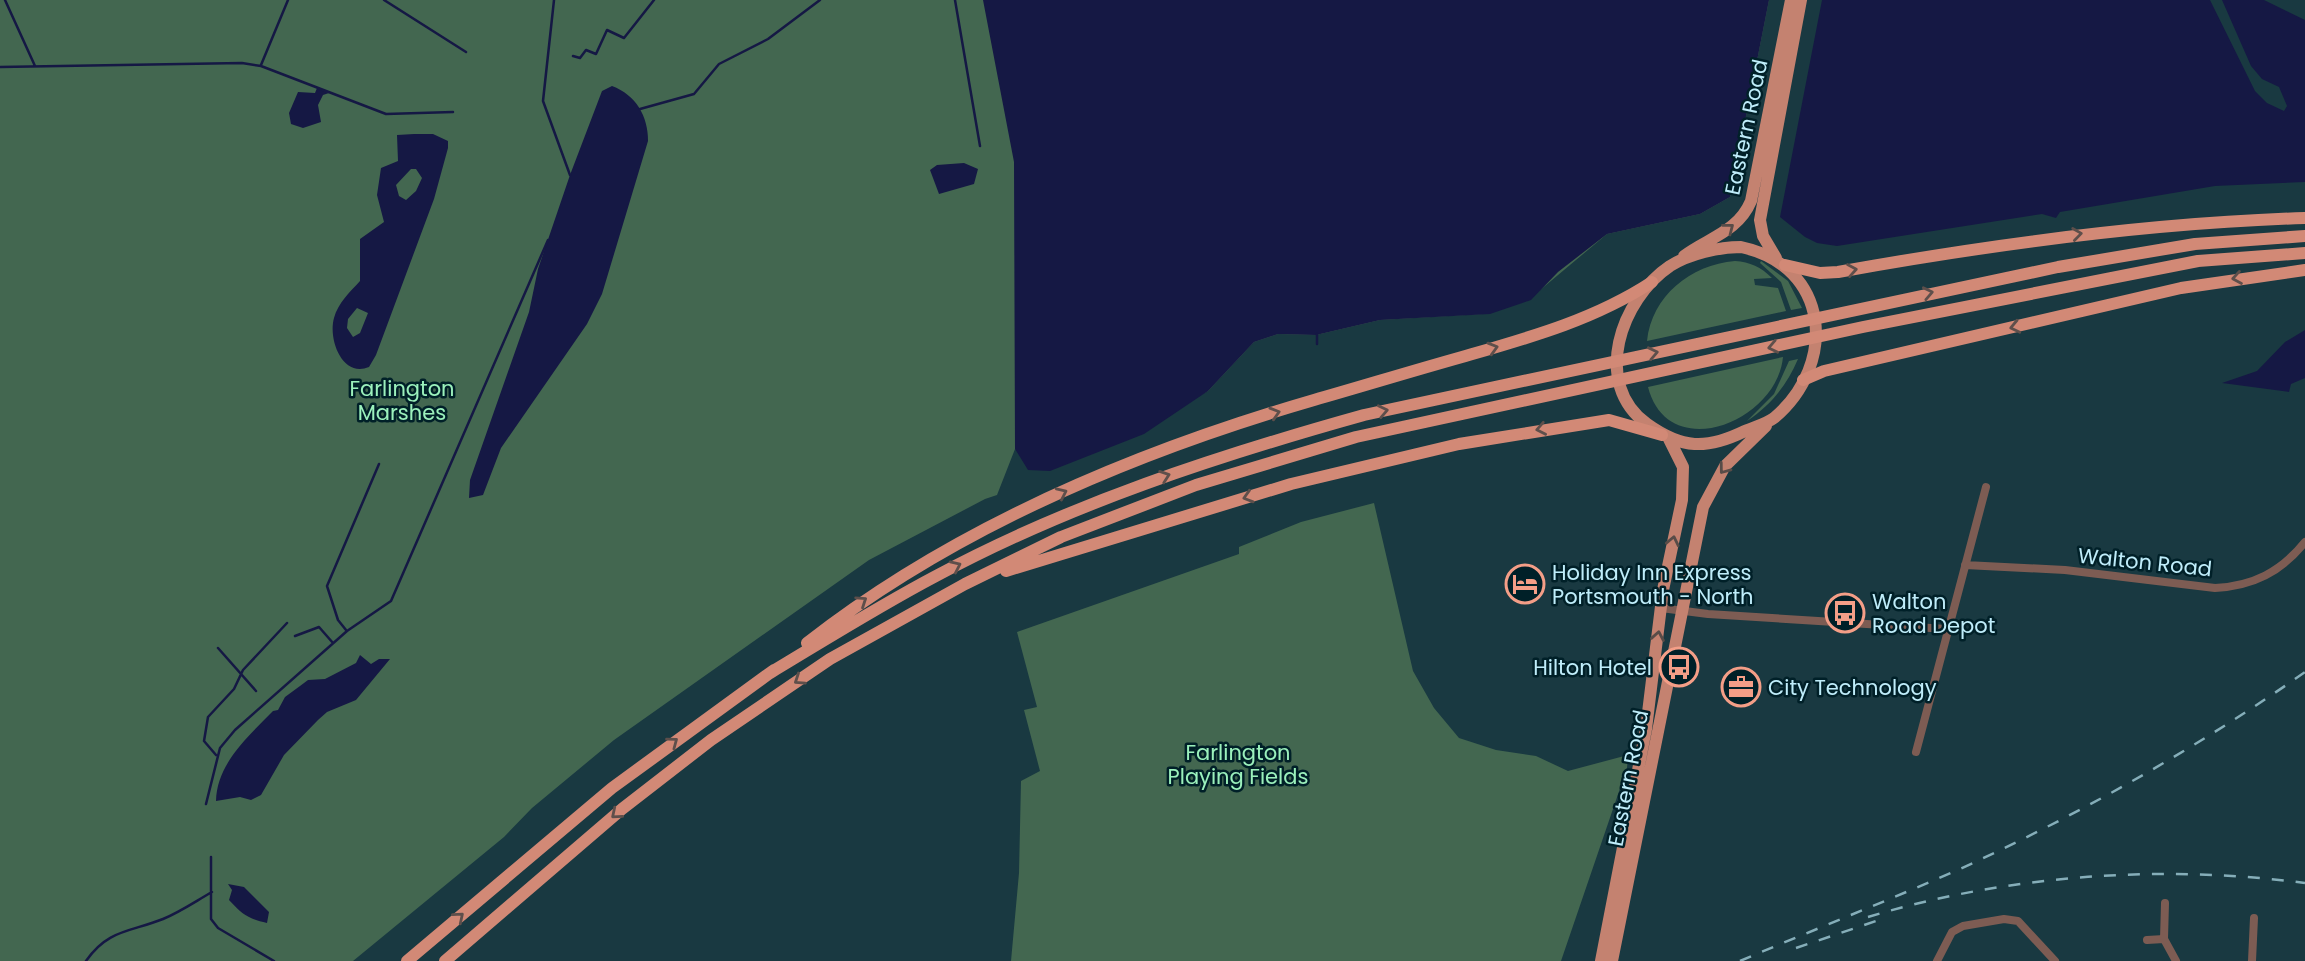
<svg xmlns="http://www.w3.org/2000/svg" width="2305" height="961" viewBox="0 0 2305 961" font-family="Poppins,sans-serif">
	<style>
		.green { fill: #436750 }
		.water { fill: #151844; fill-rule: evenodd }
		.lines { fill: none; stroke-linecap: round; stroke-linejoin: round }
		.stream { stroke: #151844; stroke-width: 2.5 }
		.minor { stroke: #7d5c53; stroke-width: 8 }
		.primary { stroke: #c48270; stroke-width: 12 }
		.trunk { stroke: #d28976; stroke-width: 12 }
		.rail { stroke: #85aeb9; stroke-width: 2.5; stroke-dasharray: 12 12; stroke-linecap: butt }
		.oneway { stroke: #584c48 }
		.oneway2 { stroke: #5e4f4b }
		.labels { text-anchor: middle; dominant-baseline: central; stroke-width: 5; stroke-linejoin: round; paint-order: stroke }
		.street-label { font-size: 21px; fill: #bfedfa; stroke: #002028 }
		.park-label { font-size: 21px; fill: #9bf1bc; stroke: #002028 }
		.poi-label { font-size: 21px; fill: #bfedfa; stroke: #002028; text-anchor: start }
	</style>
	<rect width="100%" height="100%" fill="#193941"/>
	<path class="green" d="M 0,0 L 1769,0 L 1730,197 L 1700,214 L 1607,234 L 1527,301 L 1483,314 L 1380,320 L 1316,335 L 1278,334 L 1254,342 L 1208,391 L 1171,411 L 1032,459 L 1015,449 L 997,495 L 985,499 L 869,560 L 614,740 L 532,808 L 504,837 L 353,961 L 0,961 Z
		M 1735,261 C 1750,262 1761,267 1772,278 L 1754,279 L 1755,285 L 1778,288 L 1786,311 L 1647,341 C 1652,296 1690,265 1735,261 Z
		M 1761,261 L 1788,281 L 1802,308 L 1791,310 L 1781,282 L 1760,263 Z
		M 1783,357 C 1777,422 1668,465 1648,387 Z
		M 1798,359 C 1787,385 1771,405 1747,421 L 1774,394 L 1789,361 Z
		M 1374,503 L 1413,671 L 1434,708 L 1459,738 L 1496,750 L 1536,756 L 1568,771 L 1628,755 L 1627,768 L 1561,961 L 1011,961 L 1019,873 L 1021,781 L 1040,771 L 1024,710 L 1037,707 L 1017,632 L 1239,554 L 1239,547 L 1301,522 Z"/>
	<path class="water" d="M 983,0 L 1769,0 L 1730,197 L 1700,214 L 1607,234 L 1558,272 L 1531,300 L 1490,314 L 1380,320 L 1316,335 L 1278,334 L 1254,342 L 1208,391 L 1144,434 L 1050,471 L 1028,470 L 1015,449 L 1014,162 Z
		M 1822,0 L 2210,0 L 2255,91 L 2267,103 L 2284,111 L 2287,106 L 2279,87 L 2262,79 L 2251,66 L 2222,0 L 2264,0 L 2305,20 L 2305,182 L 2215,186 L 2060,212 L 2056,218 L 2042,214 L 1837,246 L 1817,243 L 1805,237 L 1780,217 Z
		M 612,86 C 636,95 648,116 648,141 L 602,294 L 587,324 L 501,448 L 483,495 L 469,498 L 470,480 L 529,312 L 538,269 L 570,175 L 602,91 Z
		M 317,88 L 329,93 L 323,95 L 318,105 L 321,122 L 303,128 L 291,124 L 289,113 L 298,92 L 315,93 Z
		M 414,134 L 433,134 L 448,141 L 448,148 L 434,199 L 376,355 L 369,367 C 342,378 328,339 334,318 C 338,303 350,292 360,281 L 360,239 L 384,222 L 377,195 L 381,168 L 398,161 L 397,135 ZM 411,169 L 416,169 L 422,178 L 416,191 L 406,200 L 399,196 L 396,185 ZM 357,308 L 368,313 L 360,333 L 353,337 L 347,328 L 348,319 Z
		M 964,163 L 978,169 L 974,184 L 939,194 L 930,170 L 937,165 Z
		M 2305,330 L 2305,378 L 2291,384 L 2289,392 L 2222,383 L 2257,371 L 2285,342 Z
		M 360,655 L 371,664 L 379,659 L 390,659 L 356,700 L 327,712 L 318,720 L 284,755 L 261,795 L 251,800 L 240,797 L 216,801 C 217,763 248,737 273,711 L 278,710 L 285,697 L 300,686 L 308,680 L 325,679 L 356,663 Z
		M 228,884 L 244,887 L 269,912 L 267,923 C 247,918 243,915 229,900 L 232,890 Z"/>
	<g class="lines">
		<path class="stream" d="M 5,0 L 35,66
			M 384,0 L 466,52
			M 554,0 L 543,101 L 570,175
			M 955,0 L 980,146
			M 573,56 L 580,58 L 586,50 L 596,54 L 607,30 L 624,38 L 654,0
			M 261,65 L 288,0
			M 0,67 L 242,63 L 261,66 L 386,114 L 453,112
			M 640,109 L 694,94 L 719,64 L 768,39 L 820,0
			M 1317,344 L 1317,334
			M 346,630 L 338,620 L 327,586 L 379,464
			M 295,636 L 319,627 L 333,643
			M 218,648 L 256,691
			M 216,755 L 204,741 L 208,717 L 234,689 L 243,670 L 287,623
			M 206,804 L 220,748 L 235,730 L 347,631 L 391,601 L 548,240
			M 211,857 L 211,919 L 218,928 L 274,961
			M 86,961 C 108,929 131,932 163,919 C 180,912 196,901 212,892"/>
		<path class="minor" d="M 1965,565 L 2065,570 L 2215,588 C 2253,586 2281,572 2305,542
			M 1661,608 L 1708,614 L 1947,629
			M 1916,752 L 1986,487
			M 2165,903 L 2164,939 L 2176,961
			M 2147,940 L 2164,939
			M 1937,961 L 1952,932 L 1963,926 L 2004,919 L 2018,921 L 2055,961
			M 2252,961 L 2254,918"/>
		<path class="primary" d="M 1741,247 C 1830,266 1838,364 1774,418 C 1766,424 1754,427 1745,431 C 1706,450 1682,449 1647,424 C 1591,383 1621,299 1670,266 C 1689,254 1719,247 1741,247 Z
			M 1684,256 C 1708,238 1738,232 1751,201 L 1791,0
			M 1776,258 L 1763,236 L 1760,220 L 1801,0
			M 1601,961 L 1646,729 L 1663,590 L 1682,500 L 1683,467 L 1669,439
			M 1612,961 L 1703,507 L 1725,466 L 1766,426"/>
		<path class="trunk" d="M 1785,265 L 1820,273 L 1838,272 C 1993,244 2148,223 2305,218
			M 1803,380 L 1824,371 L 2181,288 L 2305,270
			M 1006,571 L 1291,484 L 1459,444 L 1609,420 L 1662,435
			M 807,643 C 955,527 1135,452 1314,400 C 1363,386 1412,371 1462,357 C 1528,338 1594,320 1652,282
			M 770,673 C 825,640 879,606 936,576 C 1070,504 1217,456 1364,415 L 2058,267 L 2195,244 L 2305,236
			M 407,961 L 612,788 L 774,670
			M 445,961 L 622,809 L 711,740 L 830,659 L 965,584 L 1061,537 L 1196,485 L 1356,437 L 1863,327 L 2198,261 L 2305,253"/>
		<path class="rail" d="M 1868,917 C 2007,875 2161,864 2305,883
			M 1796,948 L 1879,920
			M 1740,961 C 1813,930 1887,901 1960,869 C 2080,814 2197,748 2305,672"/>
	</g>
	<defs><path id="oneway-chevron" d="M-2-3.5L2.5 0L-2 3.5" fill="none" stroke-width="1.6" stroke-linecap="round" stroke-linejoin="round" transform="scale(1.75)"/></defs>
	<g class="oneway">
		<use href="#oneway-chevron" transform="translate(1729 228) rotate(-38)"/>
		<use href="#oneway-chevron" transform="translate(1724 469) rotate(127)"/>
		<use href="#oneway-chevron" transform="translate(1673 541) rotate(-78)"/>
		<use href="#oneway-chevron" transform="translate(1658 636) rotate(-80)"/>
	</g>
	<g class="oneway2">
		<use href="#oneway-chevron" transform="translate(2077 234) rotate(-8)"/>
		<use href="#oneway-chevron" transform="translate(1852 270) rotate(-10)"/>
		<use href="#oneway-chevron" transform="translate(2237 278) rotate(170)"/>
		<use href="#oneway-chevron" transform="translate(1928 293) rotate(-12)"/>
		<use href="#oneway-chevron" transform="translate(2015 327) rotate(167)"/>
		<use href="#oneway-chevron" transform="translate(1773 347) rotate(168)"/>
		<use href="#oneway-chevron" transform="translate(1493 348) rotate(-16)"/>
		<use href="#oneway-chevron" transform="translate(1653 353) rotate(-12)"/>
		<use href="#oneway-chevron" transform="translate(1383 411) rotate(-12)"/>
		<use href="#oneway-chevron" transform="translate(1275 413) rotate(-17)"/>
		<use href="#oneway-chevron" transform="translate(1541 429) rotate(169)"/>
		<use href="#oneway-chevron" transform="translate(1165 476) rotate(-19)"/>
		<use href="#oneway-chevron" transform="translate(1062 493) rotate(-25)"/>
		<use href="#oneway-chevron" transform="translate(1248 497) rotate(163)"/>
		<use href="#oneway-chevron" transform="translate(956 566) rotate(-25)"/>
		<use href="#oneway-chevron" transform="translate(862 601) rotate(-34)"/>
		<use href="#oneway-chevron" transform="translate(799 680) rotate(146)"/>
		<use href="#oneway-chevron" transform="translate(673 742) rotate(-37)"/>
		<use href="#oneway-chevron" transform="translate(616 814) rotate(140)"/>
		<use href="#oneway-chevron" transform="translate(459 917) rotate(-40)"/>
	</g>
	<defs>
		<symbol id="hotel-ring" viewBox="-11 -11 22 22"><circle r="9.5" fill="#002028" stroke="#f49e87" stroke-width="1.5"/><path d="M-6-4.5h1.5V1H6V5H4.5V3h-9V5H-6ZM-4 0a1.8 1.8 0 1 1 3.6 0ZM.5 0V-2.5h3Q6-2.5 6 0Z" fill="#f49e87"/></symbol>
		<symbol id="bus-ring" viewBox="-11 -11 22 22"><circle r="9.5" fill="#002028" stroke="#f49e87" stroke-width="1.5"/><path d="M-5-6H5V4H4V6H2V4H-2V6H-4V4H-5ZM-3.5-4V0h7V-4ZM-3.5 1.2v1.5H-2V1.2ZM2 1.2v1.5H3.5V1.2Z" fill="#f49e87"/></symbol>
		<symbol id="office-ring" viewBox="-11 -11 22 22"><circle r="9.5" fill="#002028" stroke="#f49e87" stroke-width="1.5"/><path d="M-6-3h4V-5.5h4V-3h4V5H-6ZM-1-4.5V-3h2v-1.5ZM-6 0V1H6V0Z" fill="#f49e87"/></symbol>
	</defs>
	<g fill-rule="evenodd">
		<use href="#hotel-ring" x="1503" y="562" width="44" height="44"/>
		<use href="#bus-ring" x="1823" y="591" width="44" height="44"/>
		<use href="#bus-ring" x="1657" y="645" width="44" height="44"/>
		<use href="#office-ring" x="1719" y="665" width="44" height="44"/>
	</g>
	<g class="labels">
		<g class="street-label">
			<text transform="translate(1746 127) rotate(-78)">Eastern Road</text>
			<text transform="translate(2145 562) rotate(6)">Walton Road</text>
			<text transform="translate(1628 778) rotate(-79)">Eastern Road</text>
		</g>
		<g class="park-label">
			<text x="402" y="388">Farlington<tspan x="402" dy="24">Marshes</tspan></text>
			<text x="1238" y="752">Farlington<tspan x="1238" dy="24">Playing Fields</tspan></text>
		</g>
		<g class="poi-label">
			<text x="1552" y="572">Holiday Inn Express<tspan x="1552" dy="24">Portsmouth - North</tspan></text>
			<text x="1872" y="601">Walton<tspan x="1872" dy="24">Road Depot</tspan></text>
			<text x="1652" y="667" text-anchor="end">Hilton Hotel</text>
			<text x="1768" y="687">City Technology</text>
		</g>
	</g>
</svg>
